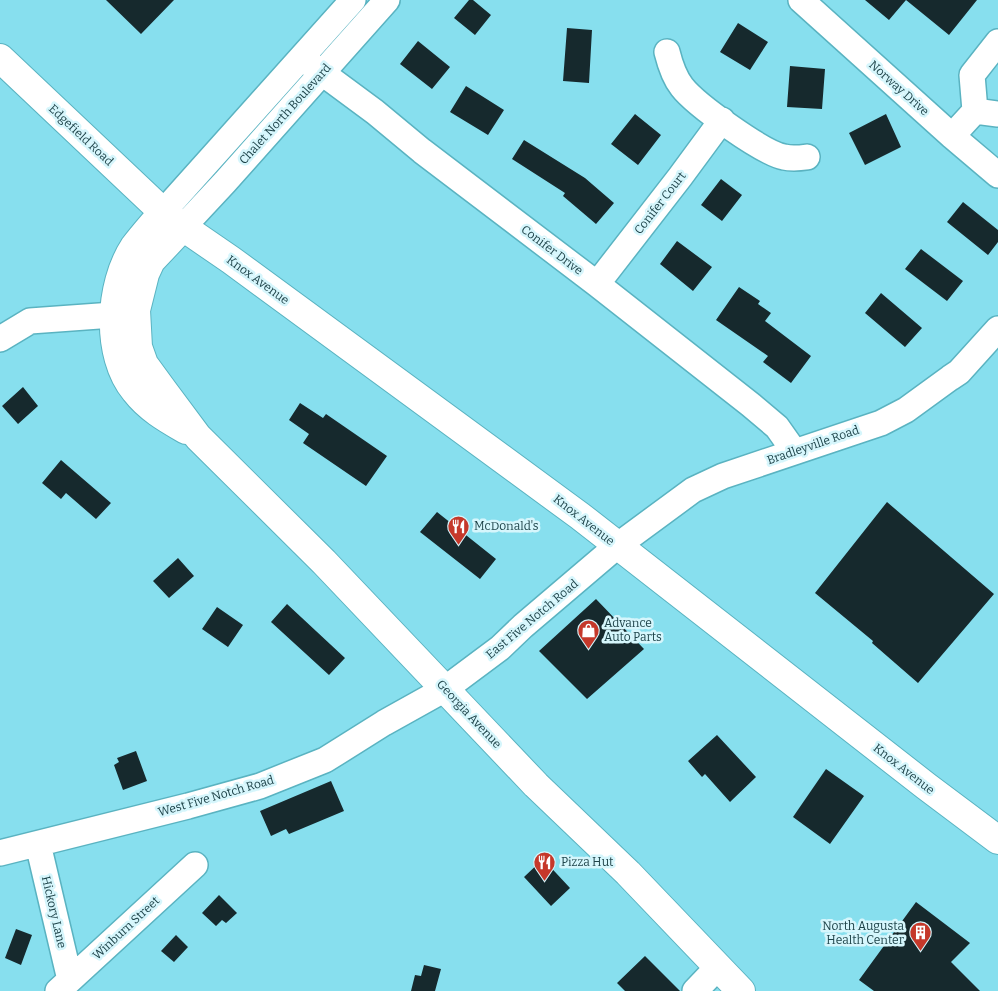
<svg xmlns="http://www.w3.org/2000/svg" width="998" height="991" viewBox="0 0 998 991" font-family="Bitter,serif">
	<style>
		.building { fill: #16292d }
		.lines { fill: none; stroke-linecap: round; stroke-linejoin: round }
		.minor-casing { stroke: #5ab3c1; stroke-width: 28 }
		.major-casing { stroke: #5ab3c1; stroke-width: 30 }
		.minor { stroke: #fff; stroke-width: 25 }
		.major { stroke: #fff; stroke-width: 28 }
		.labels { text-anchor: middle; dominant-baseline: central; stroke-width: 5; stroke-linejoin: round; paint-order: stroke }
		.street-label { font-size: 12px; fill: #1e4349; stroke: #d6f6fc }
		.poi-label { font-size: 12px; fill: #1e4349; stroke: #d6f6fc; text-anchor: start }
	</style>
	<rect width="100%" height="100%" fill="#87dfee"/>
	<path class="building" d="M 106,0 L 174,0 L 141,34 Z
		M 469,0 L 473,0 L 491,15 L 475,35 L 454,18 Z
		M 865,0 L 977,0 L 949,35 L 906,0 L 889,20 Z
		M 738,23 L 768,42 L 750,70 L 720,52 Z
		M 567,28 L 592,30 L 589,83 L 563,81 Z
		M 418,41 L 450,67 L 432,89 L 400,64 Z
		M 790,66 L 825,69 L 822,109 L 787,107 Z
		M 466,86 L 504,110 L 488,135 L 450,112 Z
		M 635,114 L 661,135 L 638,165 L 611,144 Z
		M 886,114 L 901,147 L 865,165 L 849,133 Z
		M 524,140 L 585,178 L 614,203 L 596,224 L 563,196 L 565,193 L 512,159 Z
		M 721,179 L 742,195 L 722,221 L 701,205 Z
		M 963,202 L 998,230 L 998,242 L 988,255 L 947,222 Z
		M 677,241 L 712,267 L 693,291 L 660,264 Z
		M 921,249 L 963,281 L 947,301 L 905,269 Z
		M 739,287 L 760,301 L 758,304 L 771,313 L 765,321 L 811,356 L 791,383 L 763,362 L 768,356 L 716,320 Z
		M 881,293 L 922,328 L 905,347 L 865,313 Z
		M 23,387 L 38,406 L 18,424 L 2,406 Z
		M 300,403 L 323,418 L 326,414 L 387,456 L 366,486 L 303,443 L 309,434 L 289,420 Z
		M 61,460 L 111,503 L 96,519 L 66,493 L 61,499 L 42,483 Z
		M 887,502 L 994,594 L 918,683 L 872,643 L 873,641 L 815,593 Z
		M 437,512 L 496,559 L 480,579 L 420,532 Z
		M 178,558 L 194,576 L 169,598 L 153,581 Z
		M 596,599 L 644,649 L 587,699 L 539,651 Z
		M 287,604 L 345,658 L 329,675 L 271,622 Z
		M 217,607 L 243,625 L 228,647 L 202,629 Z
		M 717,735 L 756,777 L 730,802 L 705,774 L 702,777 L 688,761 Z
		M 136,751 L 147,781 L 123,790 L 114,765 L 119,762 L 117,758 Z
		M 826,769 L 864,796 L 830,844 L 793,817 Z
		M 331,781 L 344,811 L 289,834 L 286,829 L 271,836 L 260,811 Z
		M 543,859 L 570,888 L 551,906 L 524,877 Z
		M 219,895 L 237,913 L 226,923 L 222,920 L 216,926 L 202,913 Z
		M 916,902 L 970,943 L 951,962 L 980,991 L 874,991 L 859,980 Z
		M 16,929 L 32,935 L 21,965 L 5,958 Z
		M 176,935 L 188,947 L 174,962 L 161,951 Z
		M 645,956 L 680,991 L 625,991 L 617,983 Z
		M 424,965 L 441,969 L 435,991 L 411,991 L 415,975 L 421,976 Z"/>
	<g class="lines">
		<defs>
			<path id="minor" d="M 801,0 L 952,136 L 998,175
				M 667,52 C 670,64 674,77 682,87 C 696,105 763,153 784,157 C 792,159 800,158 807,157
				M 302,58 L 375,112 L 422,151 L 597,284 L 751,405 L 777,427 L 794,451
				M 975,111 L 998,114
				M 952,136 L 975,111 L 972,75 L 998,42
				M 163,212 L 353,0
				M 183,227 L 225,182 L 387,0
				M 597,284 L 680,177 L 722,120
				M 0,339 L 30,321 L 113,315
				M 38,844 L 70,980
				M 0,853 L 188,806 L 260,786 L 325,760 L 384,723 L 445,689 L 500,648 L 523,626 L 617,546 L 693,490 L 723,476 L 881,423 L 906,410 L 950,378 L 959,372 L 998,329
				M 58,991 L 195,865
				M 695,991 L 717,968"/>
			<path id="major" d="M 0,58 L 163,212 L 183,227 L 231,260 L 580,516 L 926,786 L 998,840
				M 163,212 C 154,223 143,235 134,247 C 109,285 105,355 135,391 C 149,409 167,419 186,430
				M 183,227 L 151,261 L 145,274 L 136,310 L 138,347 L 144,364 L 163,390 L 198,437 L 324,562 L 536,785 L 628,873 L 741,991"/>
		</defs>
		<use href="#minor" class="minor-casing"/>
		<use href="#major" class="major-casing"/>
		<use href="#minor" class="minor"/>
		<use href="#major" class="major"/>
	</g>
	<defs>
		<symbol id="restaurant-pin" viewBox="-11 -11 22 30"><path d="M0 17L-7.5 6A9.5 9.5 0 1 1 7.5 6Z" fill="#c5382a" stroke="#d6f6fc"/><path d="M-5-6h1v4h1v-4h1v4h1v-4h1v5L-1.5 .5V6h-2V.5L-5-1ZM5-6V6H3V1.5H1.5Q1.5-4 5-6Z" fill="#fff"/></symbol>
		<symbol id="shop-pin" viewBox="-11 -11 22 30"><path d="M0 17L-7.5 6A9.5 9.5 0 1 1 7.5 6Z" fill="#c5382a" stroke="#d6f6fc"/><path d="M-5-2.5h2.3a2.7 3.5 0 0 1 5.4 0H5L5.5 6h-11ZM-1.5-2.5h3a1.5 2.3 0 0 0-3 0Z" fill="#fff"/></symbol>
		<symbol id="building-pin" viewBox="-11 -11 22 30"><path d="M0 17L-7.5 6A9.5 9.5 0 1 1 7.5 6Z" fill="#c5382a" stroke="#d6f6fc"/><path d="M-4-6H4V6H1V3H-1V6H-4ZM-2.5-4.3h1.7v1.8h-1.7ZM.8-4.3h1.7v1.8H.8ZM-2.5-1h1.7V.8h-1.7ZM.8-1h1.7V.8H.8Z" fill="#fff"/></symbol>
	</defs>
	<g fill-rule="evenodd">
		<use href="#restaurant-pin" x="446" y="514" width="25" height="34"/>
		<use href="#shop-pin" x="576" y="618" width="25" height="34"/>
		<use href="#restaurant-pin" x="532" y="850" width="25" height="34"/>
		<use href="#building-pin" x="908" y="920" width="25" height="34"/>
	</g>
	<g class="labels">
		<g class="street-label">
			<text transform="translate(899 88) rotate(42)">Norway Drive</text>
			<text transform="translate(285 114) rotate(-48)">Chalet North Boulevard</text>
			<text transform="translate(81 135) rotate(43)">Edgefield Road</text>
			<text transform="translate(660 203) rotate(-52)">Conifer Court</text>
			<text transform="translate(552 250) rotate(37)">Conifer Drive</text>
			<text transform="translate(258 280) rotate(36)">Knox Avenue</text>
			<text transform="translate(813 445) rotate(-19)">Bradleyville Road</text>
			<text transform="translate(584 520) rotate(38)">Knox Avenue</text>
			<text transform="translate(532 619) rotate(-40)">East Five Notch Road</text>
			<text transform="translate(469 714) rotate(47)">Georgia Avenue</text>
			<text transform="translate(904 769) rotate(38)">Knox Avenue</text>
			<text transform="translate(216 796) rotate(-16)">West Five Notch Road</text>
			<text transform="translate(54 912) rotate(77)">Hickory Lane</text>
			<text transform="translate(126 928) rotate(-43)">Winburn Street</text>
		</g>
		<g class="poi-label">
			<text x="474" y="526">McDonald's</text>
			<text x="604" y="623">Advance<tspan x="604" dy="14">Auto Parts</tspan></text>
			<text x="561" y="862">Pizza Hut</text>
			<text x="904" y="926" text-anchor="end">North Augusta<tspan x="904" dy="14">Health Center</tspan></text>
		</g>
	</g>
</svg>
